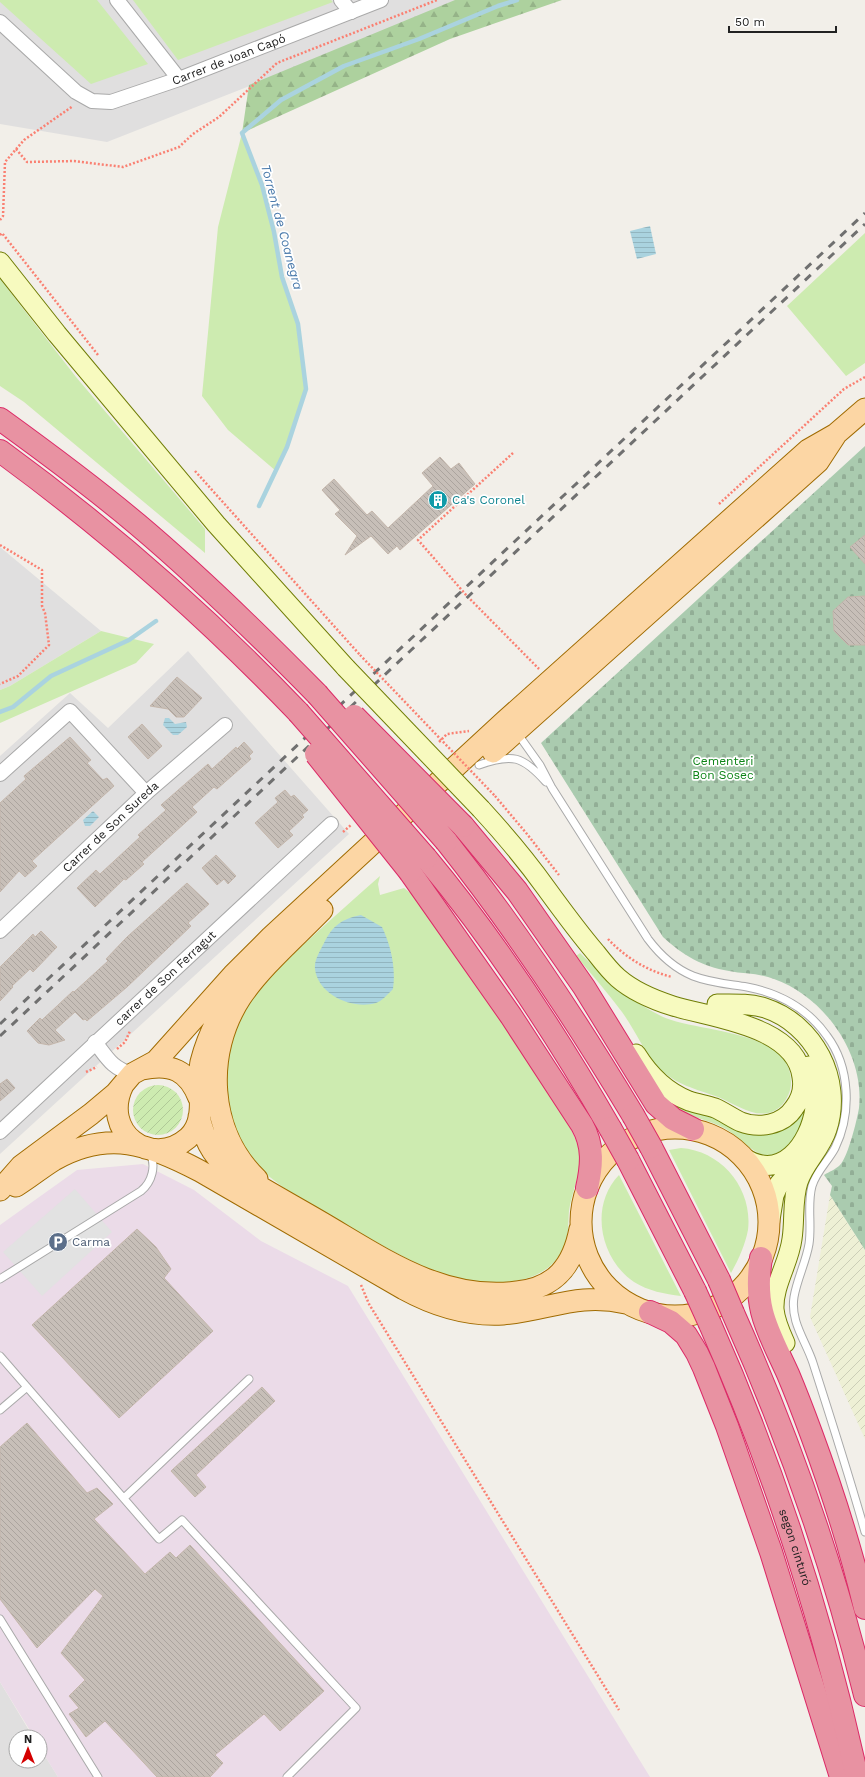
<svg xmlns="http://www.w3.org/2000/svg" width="865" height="1777" viewBox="0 0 865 1777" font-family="'Work Sans',sans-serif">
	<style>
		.residential { fill: #e0dfdf }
		.industrial { fill: #ebdbe8 }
		.farmland { fill: url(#farmland-furrows) }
		.grass { fill: #cdebb0 }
		.forest { fill: url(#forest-firs) }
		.cemetery { fill: url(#cemetery-stones) }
		.garden { fill: url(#garden-furrows) }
		.parking { fill: #e2e2e2 }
		.water { fill: url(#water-rules) }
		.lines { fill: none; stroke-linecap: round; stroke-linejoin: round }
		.stream { stroke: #aad3df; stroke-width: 4.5 }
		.building { fill: url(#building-back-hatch); stroke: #c4b6ab }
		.lane-casing { stroke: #a9a9a9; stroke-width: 9 }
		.street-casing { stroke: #a9a9a9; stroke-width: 16 }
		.secondary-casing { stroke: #707d05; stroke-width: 21 }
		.primary-casing { stroke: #a06b00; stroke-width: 23 }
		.highway-casing { stroke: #dc2a67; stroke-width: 24 }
		.path { stroke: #fa8072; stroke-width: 2.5; stroke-dasharray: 2 2; stroke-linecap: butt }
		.lane { stroke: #fff; stroke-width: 7 }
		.street { stroke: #fff; stroke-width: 14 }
		.secondary { stroke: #f7fabf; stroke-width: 19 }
		.primary { stroke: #fcd6a4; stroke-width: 21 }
		.highway { stroke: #e892a2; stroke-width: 22 }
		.rail { stroke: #707070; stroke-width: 3; stroke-dasharray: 8 8; stroke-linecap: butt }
		.secondary-bridge-casing { stroke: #707d05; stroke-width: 21; stroke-linecap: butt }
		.highway-bridge-casing { stroke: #dc2a67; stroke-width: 24; stroke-linecap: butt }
		.path-bridge { stroke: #fa8072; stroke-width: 2.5; stroke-dasharray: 2 2; stroke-linecap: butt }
		.secondary-bridge { stroke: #f7fabf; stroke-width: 19 }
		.highway-bridge { stroke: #e892a2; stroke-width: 22 }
		.labels { text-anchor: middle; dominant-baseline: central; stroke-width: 3.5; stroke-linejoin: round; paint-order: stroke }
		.street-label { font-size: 12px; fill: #222; stroke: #fff }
		.culture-label { font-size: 12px; fill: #0d838f; stroke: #fff; text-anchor: start }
		.park-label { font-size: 12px; fill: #0c8416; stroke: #fff }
		.service-label { font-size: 12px; fill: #4e5e75; stroke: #fff; text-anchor: start }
		.water-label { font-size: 13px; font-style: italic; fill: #4a7aab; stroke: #fff }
	</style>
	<defs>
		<pattern id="farmland-furrows" width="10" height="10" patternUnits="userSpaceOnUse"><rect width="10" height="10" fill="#eef0d5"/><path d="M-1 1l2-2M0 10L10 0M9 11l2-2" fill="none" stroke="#ccceb7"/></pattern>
		<pattern id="forest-firs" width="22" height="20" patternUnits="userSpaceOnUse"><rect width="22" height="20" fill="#add19e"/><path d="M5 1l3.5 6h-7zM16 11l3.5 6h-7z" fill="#95b388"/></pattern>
		<pattern id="cemetery-stones" width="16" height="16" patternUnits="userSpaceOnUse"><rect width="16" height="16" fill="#aacbaf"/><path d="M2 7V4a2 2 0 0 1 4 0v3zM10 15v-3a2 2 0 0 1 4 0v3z" fill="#92ae96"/></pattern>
		<pattern id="garden-furrows" width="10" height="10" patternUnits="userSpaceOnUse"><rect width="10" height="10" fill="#cdebb0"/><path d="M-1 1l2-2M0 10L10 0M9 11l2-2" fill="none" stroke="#b0c997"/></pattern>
		<pattern id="water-rules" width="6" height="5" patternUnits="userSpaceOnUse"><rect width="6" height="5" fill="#aad3df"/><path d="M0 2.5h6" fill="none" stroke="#92b5bf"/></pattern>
		<pattern id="building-back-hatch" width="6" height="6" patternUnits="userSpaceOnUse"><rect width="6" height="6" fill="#c7bfb8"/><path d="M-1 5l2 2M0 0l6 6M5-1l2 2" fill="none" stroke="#aba49e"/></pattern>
	</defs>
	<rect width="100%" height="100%" fill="#f2efe9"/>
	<path class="residential" d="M 0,0 L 460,0 L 412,22 L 107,142 L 0,124 Z
		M 0,547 L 101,631 L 10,686 L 0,690 Z
		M 188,651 L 349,834 L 0,1154 L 0,756 L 70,693 L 108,728 Z
		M 0,1682 L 33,1737 L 16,1737 L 16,1761 L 40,1761 L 40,1748 L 58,1777 L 0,1777 Z"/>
	<path class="industrial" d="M 143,1164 L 194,1190 L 261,1241 L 348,1286 L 650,1777 L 58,1777 L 40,1748 L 40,1737 L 34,1737 L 0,1682 L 0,1225 L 77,1170 Z"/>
	<path class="farmland" d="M 830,1195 L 865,1250 L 865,1439 L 810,1317 Z"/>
	<path class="grass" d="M 0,0 L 97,0 L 148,64 L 91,84 L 0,2 Z
		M 133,0 L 331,0 L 333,2 L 178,60 Z
		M 242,133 L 262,185 L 274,232 L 282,277 L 298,324 L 306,389 L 287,447 L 276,471 L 228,430 L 202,396 L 218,227 Z
		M 865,233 L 865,363 L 846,376 L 787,306 Z
		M 0,279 L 76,377 L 205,529 L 205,553 L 24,402 L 0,386 Z
		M 101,631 L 154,644 L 136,663 L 0,723 L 0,690 L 10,686 Z
		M 380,876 L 378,884 L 380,895 L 404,888 L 417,898 C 455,953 493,1008 530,1064 C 545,1087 569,1119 578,1146 C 585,1169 572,1188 569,1211 C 568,1222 569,1233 565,1244 C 559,1262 543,1274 525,1279 C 462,1295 405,1258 353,1229 C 318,1209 269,1185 245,1151 C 239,1142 228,1115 227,1105 C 226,1092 225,1061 228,1049 C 240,999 277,968 314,935 C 336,915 358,895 380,876 Z
		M 580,953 C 605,978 629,1000 661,1016 C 695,1033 792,1028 791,1083 C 791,1091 787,1099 782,1105 C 762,1125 738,1105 718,1097 C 696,1089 676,1085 659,1068 C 644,1052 635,1030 622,1012 C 608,993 592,975 576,956 Z
		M 668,1098 L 739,1129 L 808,1099 C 806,1107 805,1117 803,1126 C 801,1129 798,1133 796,1136 C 786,1149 772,1162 755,1151 C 743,1144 734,1132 720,1126 C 702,1117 679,1117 668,1098 Z
		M 681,1148 C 722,1151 753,1189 748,1230 C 745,1245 739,1259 731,1273 L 669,1150 Z
		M 619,1175 L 681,1296 C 665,1294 648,1291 634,1282 C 600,1259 589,1206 619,1175 Z"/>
	<path class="forest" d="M 455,0 L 562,0 L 450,39 L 242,133 L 249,85 Z"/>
	<path class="cemetery" d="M 865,446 L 865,1250 L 830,1195 L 832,1186 L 824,1175 C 829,1172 836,1169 840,1165 C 848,1157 857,1120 859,1108 C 865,1053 823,996 774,979 C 759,973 744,974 729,971 C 701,966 684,956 663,937 L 541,743 Z"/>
	<path class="garden" d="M133 1110a25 25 0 1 1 50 0a25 25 0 1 1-50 0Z"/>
	<path class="parking" d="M 75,1189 L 112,1232 L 42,1296 L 3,1252 Z"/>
	<path class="water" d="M 650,226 L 656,254 L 637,259 L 630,231 Z
		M 165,718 L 169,718 L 175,724 L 186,722 L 187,727 L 178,735 L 173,735 L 163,725 Z
		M 93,811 L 99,817 L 90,826 L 85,826 L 83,820 Z
		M 361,915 L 382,927 C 391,946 396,968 393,989 C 388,994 382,1001 376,1003 C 353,1010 318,995 315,969 C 314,960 320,951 324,943 C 333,925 342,919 361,915 Z"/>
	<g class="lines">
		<path class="stream" d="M 259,506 L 287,447 L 306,389 L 298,324 L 282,277 L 274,232 L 262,185 L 242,133 L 281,100 L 344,66 L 419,39 L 498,6 L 517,0
			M 0,712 L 13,707 L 51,676 L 129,640 L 156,621"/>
	</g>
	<path class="building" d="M 440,457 L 451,469 L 459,463 L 475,484 L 400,550 L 397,546 L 388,554 L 371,536 L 345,555 L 357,536 L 335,514 L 340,510 L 322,490 L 334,479 L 367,515 L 372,511 L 388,528 L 433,486 L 422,473 Z
		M 865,535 L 865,564 L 850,547 Z
		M 865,596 L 865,645 L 848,645 L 834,631 L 833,611 L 848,597 Z
		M 177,677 L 202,698 L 184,717 L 176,717 L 168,709 L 150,706 Z
		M 142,724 L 162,746 L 148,759 L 128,737 Z
		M 70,737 L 91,760 L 87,763 L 103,780 L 107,778 L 114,786 L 32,861 L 37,866 L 25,877 L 19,871 L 0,892 L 0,803 L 26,779 L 24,776 Z
		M 244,742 L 253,752 L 249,756 L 251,759 L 217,789 L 214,787 L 192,807 L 197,812 L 142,862 L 144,864 L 126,880 L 124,879 L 95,907 L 77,888 L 96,870 L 100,874 L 140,837 L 138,835 L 166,810 L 161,805 L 208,764 L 212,769 L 236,747 L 237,749 Z
		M 285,790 L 291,797 L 294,795 L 308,810 L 302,815 L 304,817 L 289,831 L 293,835 L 278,848 L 255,823 L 278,802 L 275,798 Z
		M 216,855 L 236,876 L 228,884 L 224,879 L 217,885 L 202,868 Z
		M 187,883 L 209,904 L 188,923 L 191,926 L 127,987 L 87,1021 L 85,1019 L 83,1020 L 75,1012 L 55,1030 L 65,1040 L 49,1045 L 38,1043 L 27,1031 L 40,1018 L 42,1020 L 73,991 L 74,992 L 108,961 L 106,959 L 127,937 Z
		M 41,931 L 57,947 L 33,972 L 30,969 L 12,986 L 13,987 L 0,1001 L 0,967 L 33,934 L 35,937 Z
		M 7,1079 L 15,1088 L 0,1101 L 0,1084 Z
		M 137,1229 L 156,1247 L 171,1269 L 164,1278 L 213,1331 L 119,1418 L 32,1325 Z
		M 262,1387 L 275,1401 L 196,1475 L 206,1487 L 195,1497 L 171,1471 Z
		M 27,1423 L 87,1493 L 97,1488 L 113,1504 L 94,1519 L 145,1574 L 170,1552 L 176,1558 L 190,1545 L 324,1691 L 280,1731 L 264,1714 L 215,1755 L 223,1763 L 210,1777 L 157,1777 L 105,1721 L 86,1737 L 69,1714 L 79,1708 L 69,1696 L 85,1680 L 61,1653 L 103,1596 L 95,1589 L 37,1648 L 0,1599 L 0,1447 Z"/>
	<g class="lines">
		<defs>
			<path id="lane" d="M 520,731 L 520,737 L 540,765 L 552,788 L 648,939 C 660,955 676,969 693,976 C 711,983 729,984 747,987 C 779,993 808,1009 827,1036 C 850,1067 852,1113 835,1148 C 828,1161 816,1172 812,1186 C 807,1204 812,1225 809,1244 C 806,1262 797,1279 794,1297 C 790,1322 806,1341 813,1363 C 831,1419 849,1475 865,1532
				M 479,765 C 512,753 523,756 546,782
				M 0,1279 L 141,1191 C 152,1182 157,1165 149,1152
				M 0,1356 L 159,1539 L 182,1520 L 356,1708 L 287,1777
				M 0,1410 L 27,1387
				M 124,1498 L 249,1379
				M 0,1619 L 98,1777"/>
			<g id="street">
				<path d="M 117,0 L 179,79"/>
				<path d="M 341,0 L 351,12"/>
				<path id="s1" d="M 0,22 L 76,92 L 92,101 L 111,102 L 179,79 L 381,0"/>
				<path d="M 0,774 L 70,711 L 146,793"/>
				<path id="s2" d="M 0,931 L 146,793 L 225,725"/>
				<path d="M 95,1042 C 108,1059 112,1068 132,1074"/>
				<path id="s3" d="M 0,1132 L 331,824"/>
			</g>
			<path id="secondary" d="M 0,262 L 57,334 L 216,524 L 346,668
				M 481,809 C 504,834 526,860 546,888 C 562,910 578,932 596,953 C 603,962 610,971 618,978 C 633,991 654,1000 673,1006 C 712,1018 796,1026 802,1077 C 804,1088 801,1099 794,1108 C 783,1125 759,1129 741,1122 C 732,1118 724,1112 715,1108 C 706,1105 698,1104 689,1101 C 666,1092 649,1075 636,1054
				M 717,1004 C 733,1004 749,1003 765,1008 C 814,1024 843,1080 827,1129 C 821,1149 804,1163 798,1182 C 792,1200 795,1220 792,1239 C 789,1263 773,1285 774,1309 C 775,1321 780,1332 785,1343
				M 743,1157 C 781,1183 810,1144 815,1108 C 817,1094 815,1079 809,1066
				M 769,1226 L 774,1195 L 779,1184 L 803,1157"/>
			<path id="primary" d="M 493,752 L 818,462 L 835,436
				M 142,1069 C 171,1063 188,1070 199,1098
				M 123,1085 C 100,1132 151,1170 188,1138 C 209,1119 196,1086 201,1062 C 209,1031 223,1006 243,982
				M 199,1117 C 204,1137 211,1154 227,1167 C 257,1186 288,1203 319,1221 C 381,1257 442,1302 517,1292 C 555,1288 573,1266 580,1229
				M581 1222a94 94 0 1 1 188 0a94 94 0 1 1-188 0Z
				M 257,1179 C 208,1132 204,1053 241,997 C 262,966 296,937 322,910
				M 16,1186 C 29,1178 41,1168 54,1160 C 108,1129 149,1144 200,1171 L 404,1289 C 435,1306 468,1316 503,1314 C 549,1310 578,1292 626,1303
				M 0,1190 L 21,1166 L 91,1114 L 116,1093 L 132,1074 L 156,1061 L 233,975 L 271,937 L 505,721 L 808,450 L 836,434 L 865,409"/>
			<g id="highway">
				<path d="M 0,419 C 47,453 93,487 137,524 C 200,577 259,635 317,694"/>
				<path d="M 0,451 C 107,529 206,616 298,712"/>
				<path d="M 463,826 L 517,891 L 584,987 L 656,1104 L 673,1119 L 693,1129"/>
				<path d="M 446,841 C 515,928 576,1020 633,1115"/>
				<path d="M 426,858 C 496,942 556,1034 610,1128"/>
				<path d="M 410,872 L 511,1016 L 582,1125 C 594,1146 592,1166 587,1188"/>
				<path d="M 651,1147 L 719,1280"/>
				<path d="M 628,1160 L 695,1291"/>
				<path d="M 761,1258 C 753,1309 768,1330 788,1374 C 796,1393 804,1414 811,1433 C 832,1490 851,1549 865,1608"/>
				<path d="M 650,1312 L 671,1322 L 686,1335 L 697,1353 L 704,1368 L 727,1426 L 771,1552 L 841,1777"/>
				<path d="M 733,1313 C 788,1436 833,1564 865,1695"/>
				<path id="s4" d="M 710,1324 C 775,1470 823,1621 857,1777"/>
			</g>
		</defs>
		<use href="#lane" class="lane-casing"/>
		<use href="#street" class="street-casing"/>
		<use href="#secondary" class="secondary-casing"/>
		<use href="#primary" class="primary-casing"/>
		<use href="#highway" class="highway-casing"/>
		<path class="path" d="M 16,149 L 27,162 L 74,161 L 123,167 L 179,147 L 193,134 L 219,117 L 277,63 L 437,0
			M 0,220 L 3,216 L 5,162 L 24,140 L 73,106
			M 0,235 L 2,233 L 98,355
			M 513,453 L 418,540 L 467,596 L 539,669
			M 195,471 L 360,655
			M 719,504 L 844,389 L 865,377
			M 0,545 L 42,570 L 42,606 L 45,613 L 49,645 L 18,676 L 0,684
			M 439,742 L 447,734 L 469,731
			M 495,796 L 527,834 L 559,875
			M 343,832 L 351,825
			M 608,939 C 625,957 647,971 672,977
			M 117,1049 L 125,1042 L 130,1031
			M 86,1072 L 97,1067
			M 361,1285 L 369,1304 L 619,1710"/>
		<use href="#lane" class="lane"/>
		<use href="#street" class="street"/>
		<use href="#secondary" class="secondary"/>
		<use href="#primary" class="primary"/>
		<use href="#highway" class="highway"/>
		<path class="rail" d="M 0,1024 L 865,213
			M 0,1036 L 865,224"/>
		<defs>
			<path id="secondary-bridge" d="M 346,668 L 481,809"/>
			<path id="highway-bridge" d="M 317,694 L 446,841
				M 298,712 L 426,858
				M 354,716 L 463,826
				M 316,754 L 410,872
				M 633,1115 L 651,1147
				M 610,1128 L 628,1160
				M 719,1280 L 733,1313
				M 695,1291 L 710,1324"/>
		</defs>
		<use href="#secondary-bridge" class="secondary-bridge-casing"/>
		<use href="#highway-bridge" class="highway-bridge-casing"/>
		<path class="path-bridge" d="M 360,655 L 495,796"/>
		<use href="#secondary-bridge" class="secondary-bridge"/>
		<use href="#highway-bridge" class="highway-bridge"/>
	</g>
	<defs>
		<symbol id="building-disc" viewBox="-11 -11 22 22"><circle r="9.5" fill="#0f9aa8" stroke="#fff"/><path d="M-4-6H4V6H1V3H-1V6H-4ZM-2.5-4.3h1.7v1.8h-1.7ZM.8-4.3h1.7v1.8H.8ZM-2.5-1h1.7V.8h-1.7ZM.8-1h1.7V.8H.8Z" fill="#fff"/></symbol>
		<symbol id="parking-disc" viewBox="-11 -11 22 22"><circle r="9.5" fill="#5c6f8a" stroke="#fff"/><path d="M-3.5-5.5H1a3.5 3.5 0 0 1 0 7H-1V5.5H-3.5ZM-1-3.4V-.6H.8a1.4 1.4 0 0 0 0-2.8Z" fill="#fff"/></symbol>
	</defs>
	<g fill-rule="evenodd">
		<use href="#building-disc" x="427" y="489" width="22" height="22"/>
		<use href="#parking-disc" x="47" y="1231" width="22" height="22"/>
	</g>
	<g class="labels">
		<g class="street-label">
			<text stroke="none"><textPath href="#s1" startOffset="266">Carrer de Joan Capó</textPath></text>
			<text stroke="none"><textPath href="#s2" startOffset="152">Carrer de Son Sureda</textPath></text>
			<text stroke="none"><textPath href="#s3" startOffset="226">carrer de Son Ferragut</textPath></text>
			<text stroke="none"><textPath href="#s4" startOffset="239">segon cinturó</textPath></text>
		</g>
		<g class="culture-label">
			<text x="452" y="500">Ca's Coronel</text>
		</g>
		<g class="park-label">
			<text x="723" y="761">Cementeri<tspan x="723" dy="14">Bon Sosec</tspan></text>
		</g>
		<g class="service-label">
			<text x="72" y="1242">Carma</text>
		</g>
		<g class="water-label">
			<text transform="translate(282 227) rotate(75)">Torrent de Coanegra</text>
		</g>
	</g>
	<g transform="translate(28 1749)"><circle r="19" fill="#ffffff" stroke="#a7a7a7"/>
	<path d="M0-3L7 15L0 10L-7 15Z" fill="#d40000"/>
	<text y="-6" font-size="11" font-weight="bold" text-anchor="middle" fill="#222222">N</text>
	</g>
	<path d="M729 26v6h107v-6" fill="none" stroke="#222222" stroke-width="2"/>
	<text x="735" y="26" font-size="12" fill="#222222" stroke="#ffffff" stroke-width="3" paint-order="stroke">50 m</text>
</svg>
